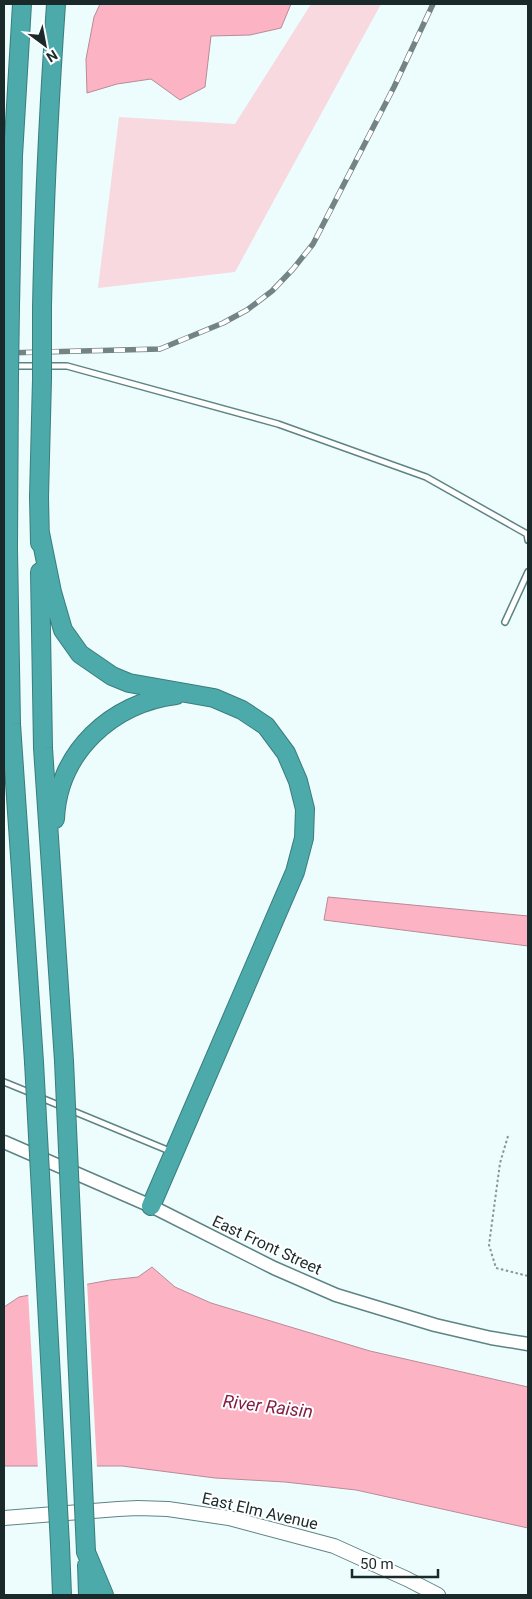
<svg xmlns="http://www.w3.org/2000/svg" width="532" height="1599" viewBox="0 0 532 1599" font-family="Roboto,sans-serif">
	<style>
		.green { fill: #f7d9df }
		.water { fill: #fcb4c5; stroke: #b88b96 }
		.pier { fill: #edfdfd }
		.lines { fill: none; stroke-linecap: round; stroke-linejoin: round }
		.service-casing { stroke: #5d8484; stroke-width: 8 }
		.tertiary-casing { stroke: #5d8484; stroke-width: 15 }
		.secondary-casing { stroke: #5d8484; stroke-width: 16 }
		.motorway-casing { stroke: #3b7d7d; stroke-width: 20 }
		.path { stroke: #869696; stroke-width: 2; stroke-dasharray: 2.5 2.5; stroke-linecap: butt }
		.service { stroke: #fff; stroke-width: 5 }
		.tertiary { stroke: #fff; stroke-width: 12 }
		.secondary { stroke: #fff; stroke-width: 14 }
		.motorway { stroke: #4daaaa; stroke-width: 18 }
		.rail-casing { stroke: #748484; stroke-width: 5.5 }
		.rail { stroke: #fff; stroke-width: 4; stroke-dasharray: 11; stroke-linecap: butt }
		.motorway-bridge-casing { stroke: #3b7d7d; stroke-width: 20; stroke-linecap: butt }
		.motorway-bridge { stroke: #4daaaa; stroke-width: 18 }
		.labels { text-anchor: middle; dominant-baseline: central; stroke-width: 4; stroke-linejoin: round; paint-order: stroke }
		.street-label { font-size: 16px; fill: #1a2a2a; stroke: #fff }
		.water-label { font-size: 18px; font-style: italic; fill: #831e43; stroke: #fff }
	</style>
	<rect width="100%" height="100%" fill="#edfdfd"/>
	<path class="green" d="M 311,4 L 381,4 L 235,272 L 98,288 L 119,117 L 235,124 Z"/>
	<path class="water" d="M 100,4 L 291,4 L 281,28 L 250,35 L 211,36 L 205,87 L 180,100 L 151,79 L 117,84 L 87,93 L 86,59 L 94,17 Z
		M 328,897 L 528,916 L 528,946 L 324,920 Z
		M 152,1267 L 175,1287 L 211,1303 L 370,1351 L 528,1387 L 528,1528 L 356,1490 L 285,1482 L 215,1478 L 122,1466 L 4,1466 L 4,1307 L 19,1297 L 110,1280 L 138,1277 Z"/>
	<path class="pier" d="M 87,1282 L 97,1468 L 38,1469 L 28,1292 Z"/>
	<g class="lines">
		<defs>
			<path id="service" d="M 12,366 L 67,366 L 278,424 L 426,477 L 527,534 L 528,540
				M 505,622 L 528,572
				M 4,1082 L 31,1093
				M 39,1097 L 172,1152"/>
			<path id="tertiary" d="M 4,1142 L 151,1206 L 274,1268 L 336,1295 L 435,1325 L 491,1338 L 528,1344"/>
			<path id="secondary" d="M 4,1518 L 118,1509 L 138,1508 L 168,1509 L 229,1518 L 334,1546 L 407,1579 L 438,1595"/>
			<path id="motorway" d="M 10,307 L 13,156 L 22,4
				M 42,307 C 44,206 49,105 56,4
				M 9,375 L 8,549 L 11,724 L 34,1062
				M 40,533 L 52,592 L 63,630 L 80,654 L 112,676 L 129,683 L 214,698 L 242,710 L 266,726 L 286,753 L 298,781 L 305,809 L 304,838 L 295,872 L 151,1206
				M 40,543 L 39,497 L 42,379
				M 40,572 L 43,748 L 64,1061
				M 55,819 C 58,752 112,703 176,695
				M 60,1545 L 62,1595
				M 86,1552 L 104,1595
				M 87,1565 L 88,1595"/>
		</defs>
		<use href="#service" class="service-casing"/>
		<use href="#tertiary" class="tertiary-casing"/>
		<use href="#secondary" class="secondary-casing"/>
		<use href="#motorway" class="motorway-casing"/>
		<path class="path" d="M 508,1136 L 500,1163 L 489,1245 L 496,1268 L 528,1276"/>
		<use href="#service" class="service"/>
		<use href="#tertiary" class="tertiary"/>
		<use href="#secondary" class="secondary"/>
		<use href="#motorway" class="motorway"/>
		<defs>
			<path id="rail" d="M 4,353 L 160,349 L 223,323 L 247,310 L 272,291 L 293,269 L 313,244 L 394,87 L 433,4"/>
		</defs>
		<use href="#rail" class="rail-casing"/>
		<use href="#rail" class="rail"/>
		<defs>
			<path id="motorway-bridge" d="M 9,375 L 10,307
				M 42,379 L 42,307
				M 64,1061 L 86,1552
				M 34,1062 L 60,1545"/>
		</defs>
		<use href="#motorway-bridge" class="motorway-bridge-casing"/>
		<use href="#motorway-bridge" class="motorway-bridge"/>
	</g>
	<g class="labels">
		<g class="street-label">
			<text transform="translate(267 1245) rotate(25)">East Front Street</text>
			<text transform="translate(260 1511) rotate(13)">East Elm Avenue</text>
		</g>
		<g class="water-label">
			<text transform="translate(268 1406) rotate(7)">River Raisin</text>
		</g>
	</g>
	<rect width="532" height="1599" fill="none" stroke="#1a2a2a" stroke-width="10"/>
	<g transform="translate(45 45) rotate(148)" stroke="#ffffff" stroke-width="4" paint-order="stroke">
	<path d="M0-4L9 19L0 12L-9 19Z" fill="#1a2a2a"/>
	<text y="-8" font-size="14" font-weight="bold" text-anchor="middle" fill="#1a2a2a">N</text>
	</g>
	<path d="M352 1569v8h86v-8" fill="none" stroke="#1a2a2a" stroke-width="2.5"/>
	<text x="360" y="1569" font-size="15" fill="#1a2a2a" stroke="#ffffff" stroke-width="4" paint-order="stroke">50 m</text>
</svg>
